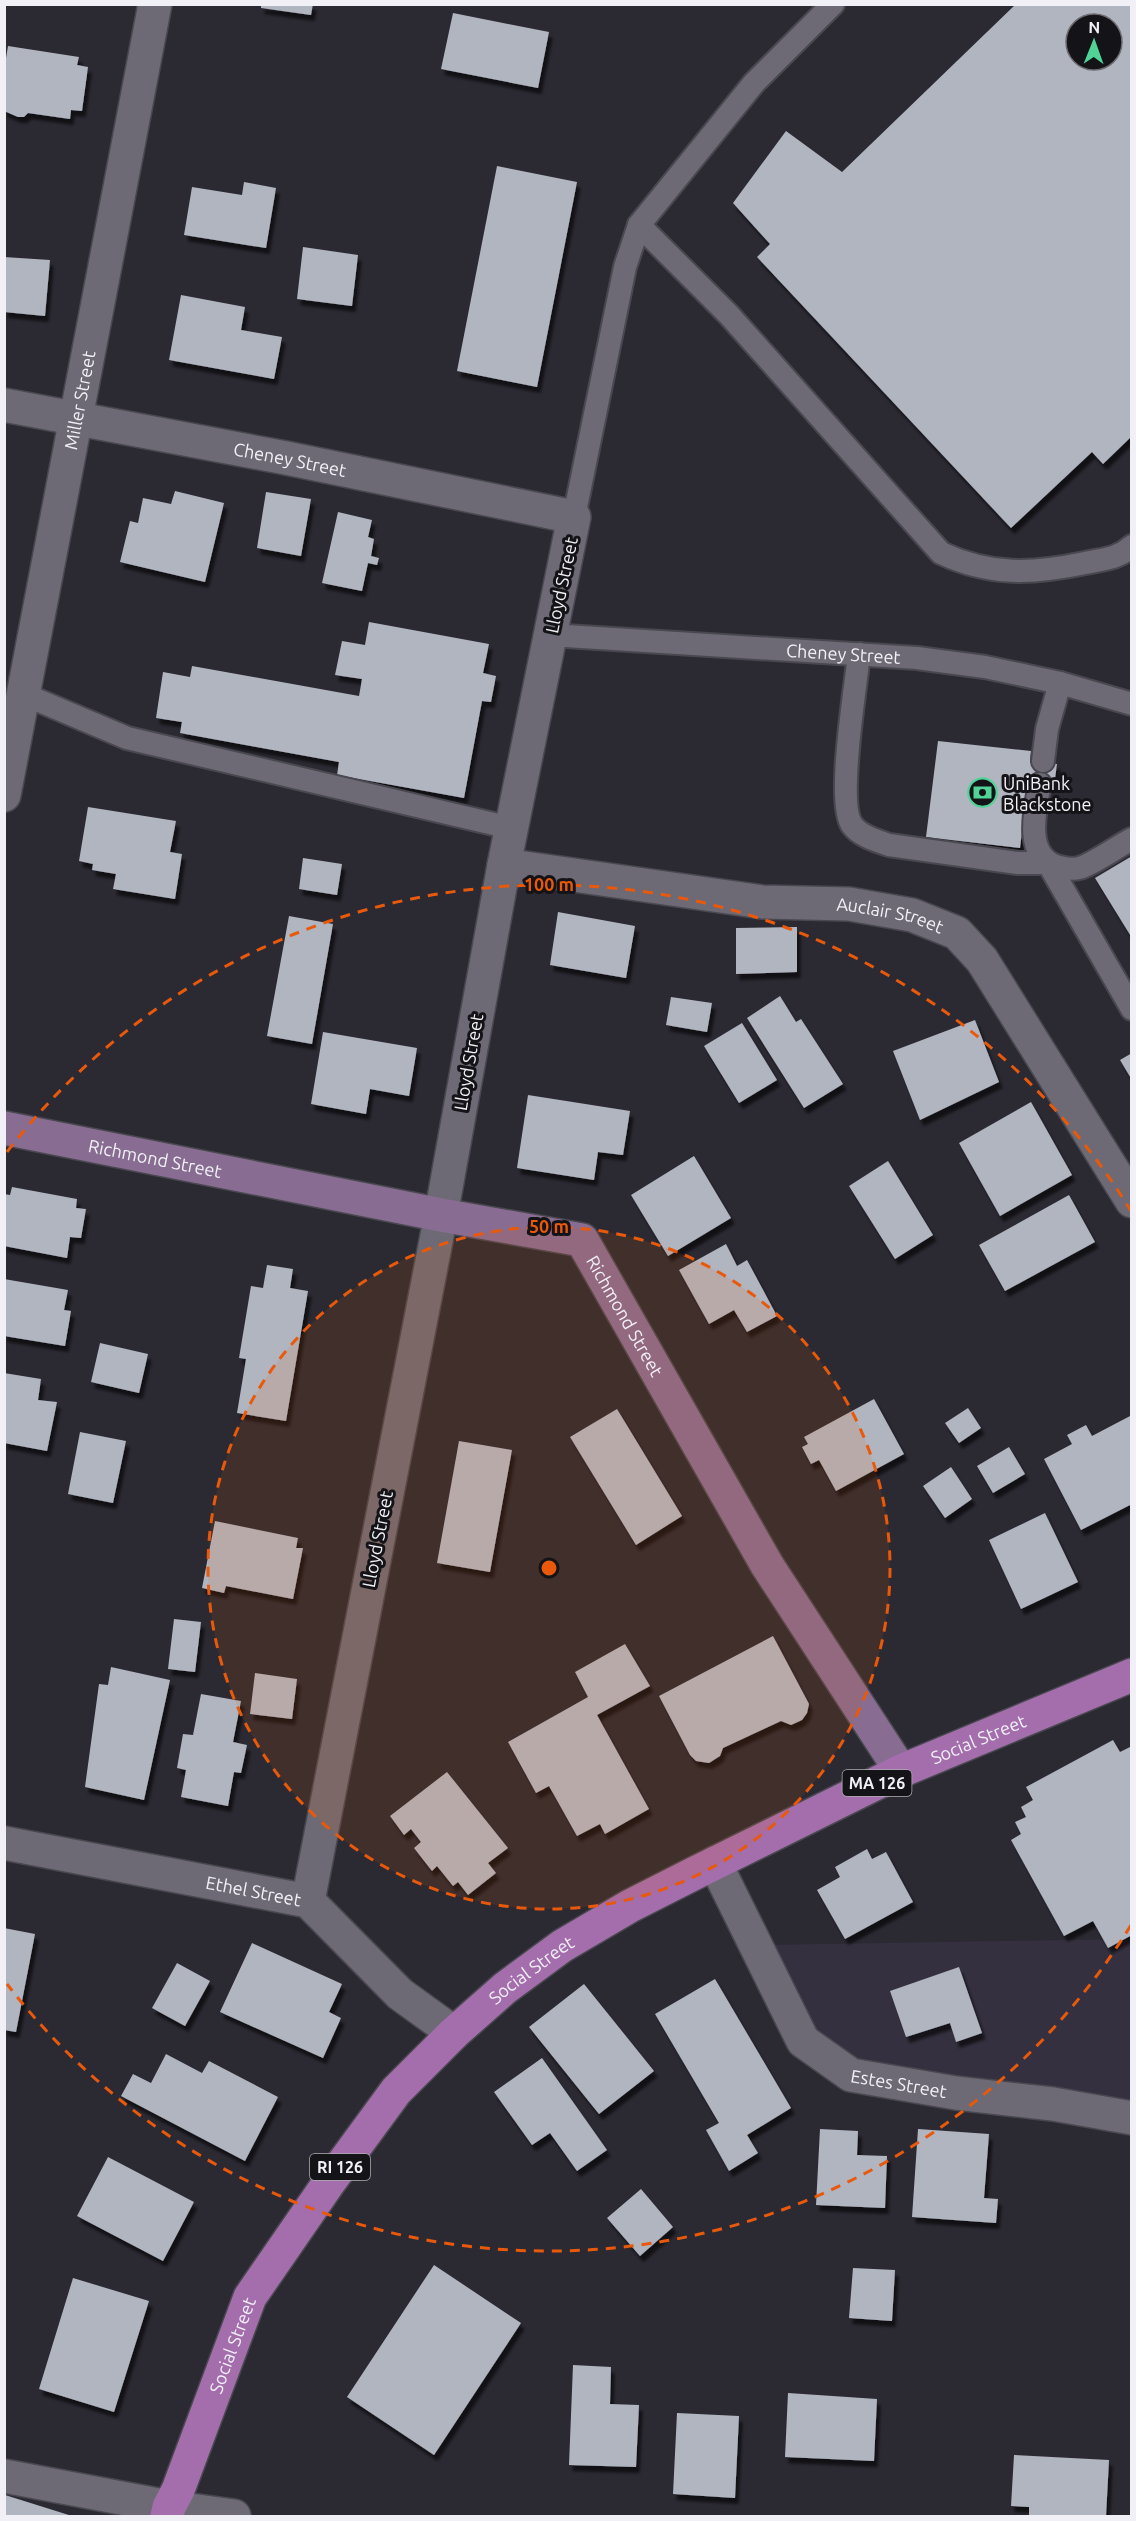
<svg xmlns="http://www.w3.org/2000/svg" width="1136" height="2521" viewBox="0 0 1136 2521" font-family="Ubuntu,sans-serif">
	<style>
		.built { fill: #34303f }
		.building { fill: #b1b5c0; fill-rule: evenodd; filter: url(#shadow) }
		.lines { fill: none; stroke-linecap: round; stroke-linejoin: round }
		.lane-casing { stroke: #49474f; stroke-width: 26 }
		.street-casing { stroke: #49474f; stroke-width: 36 }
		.secondary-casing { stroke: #49474f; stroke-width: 36 }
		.primary-casing { stroke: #49474f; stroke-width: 36 }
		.lane { stroke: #6d6a75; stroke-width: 22 }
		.street { stroke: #6d6a75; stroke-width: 33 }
		.secondary { stroke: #886c91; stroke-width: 33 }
		.primary { stroke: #a46ead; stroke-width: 33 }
		.ring { fill: none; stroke: #e8590c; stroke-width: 3; stroke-dasharray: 10 8 }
		.labels { text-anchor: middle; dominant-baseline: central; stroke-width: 6; stroke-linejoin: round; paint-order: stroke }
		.shield { fill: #141317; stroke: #afaeb3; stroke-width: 1.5 }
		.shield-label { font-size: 16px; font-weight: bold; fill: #f1f0f6 }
		.street-label { font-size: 18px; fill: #f1f0f6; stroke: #141317 }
		.poi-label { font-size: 18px; fill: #f1f0f6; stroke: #141317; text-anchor: start }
		.centre { fill: #e8590c; stroke: #141317; stroke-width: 3 }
		.ring-label { font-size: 18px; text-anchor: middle; font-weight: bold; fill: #e8590c; stroke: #141317; stroke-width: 6; stroke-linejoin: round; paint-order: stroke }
	</style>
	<defs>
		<filter id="shadow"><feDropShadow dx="3.5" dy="6" stdDeviation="1.5" flood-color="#0009"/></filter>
	</defs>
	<rect width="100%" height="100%" fill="#2b2932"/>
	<path class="built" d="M 1131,1939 L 1131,2126 L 829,2074 L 759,1945 Z"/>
	<path class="building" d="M 261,4 L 313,4 L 311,15 L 261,8 Z
		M 1016,4 L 1132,4 L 1132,436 L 1103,464 L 1092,452 L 1011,528 L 757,257 L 770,244 L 733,203 L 786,131 L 842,172 ZM 1076,24 L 1112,24 L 1112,60 L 1076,60 Z
		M 453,13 L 549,32 L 538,88 L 441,69 Z
		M 8,46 L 79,57 L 77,65 L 88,67 L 82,111 L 71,110 L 70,119 L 28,113 L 24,117 L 18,117 L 4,111 L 4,70 Z
		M 497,166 L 577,182 L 537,387 L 457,371 Z
		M 244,182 L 276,188 L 266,248 L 184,235 L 192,187 L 242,195 Z
		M 303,247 L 358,255 L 352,306 L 297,299 Z
		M 4,257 L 50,260 L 45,316 L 4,312 Z
		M 181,295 L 245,307 L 241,330 L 282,337 L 274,379 L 169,360 Z
		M 175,491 L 224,503 L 205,582 L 120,562 L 130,521 L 138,523 L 143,498 L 171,504 Z
		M 266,492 L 311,499 L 301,556 L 257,548 Z
		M 338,512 L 372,520 L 368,537 L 374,539 L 371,556 L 379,558 L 377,565 L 368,563 L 362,591 L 322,583 Z
		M 369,622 L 489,644 L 483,673 L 496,676 L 491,702 L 482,701 L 464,798 L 337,775 L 339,762 L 180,733 L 182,722 L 156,718 L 163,672 L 190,677 L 192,666 L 359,696 L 362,679 L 335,675 L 342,641 L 365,645 Z
		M 938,741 L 1031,751 L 1030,760 L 1057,764 L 1054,786 L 1028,782 L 1020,848 L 926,837 Z
		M 88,807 L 176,821 L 170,852 L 182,854 L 175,899 L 113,889 L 116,874 L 92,870 L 93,864 L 79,861 Z
		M 1132,856 L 1132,938 L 1095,878 Z
		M 303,858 L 342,864 L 337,895 L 299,889 Z
		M 558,912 L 635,926 L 626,978 L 550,965 Z
		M 289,916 L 333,924 L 312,1044 L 267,1036 Z
		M 797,927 L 797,972 L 736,974 L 736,928 Z
		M 780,996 L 796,1022 L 801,1019 L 843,1084 L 804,1108 L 747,1018 Z
		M 671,997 L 712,1003 L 707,1032 L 666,1025 Z
		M 975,1020 L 999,1082 L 920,1120 L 893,1051 Z
		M 742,1023 L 777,1080 L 739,1103 L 704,1046 Z
		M 323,1032 L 417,1048 L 409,1096 L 370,1089 L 366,1114 L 311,1104 Z
		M 1132,1053 L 1132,1080 L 1120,1060 Z
		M 528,1095 L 630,1111 L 623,1155 L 598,1152 L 594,1180 L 517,1168 Z
		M 1031,1102 L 1072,1175 L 1000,1216 L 959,1143 Z
		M 694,1156 L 731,1218 L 668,1256 L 631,1195 Z
		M 888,1161 L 933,1235 L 895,1259 L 849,1186 Z
		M 12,1187 L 77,1199 L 76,1208 L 86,1209 L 81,1238 L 70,1237 L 67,1258 L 4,1246 L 4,1194 L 10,1195 Z
		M 1069,1195 L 1095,1242 L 1005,1291 L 979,1245 Z
		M 726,1244 L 737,1266 L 747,1260 L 777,1316 L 747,1332 L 734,1310 L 709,1324 L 679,1270 Z
		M 267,1265 L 293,1269 L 290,1288 L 308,1291 L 286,1421 L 237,1413 L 246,1359 L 239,1358 L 251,1286 L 263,1288 Z
		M 4,1279 L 68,1290 L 64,1310 L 71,1311 L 65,1346 L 4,1336 Z
		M 100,1343 L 148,1354 L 139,1393 L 91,1382 Z
		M 4,1373 L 41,1379 L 38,1400 L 57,1402 L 47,1451 L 4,1443 Z
		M 874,1399 L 904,1454 L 836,1491 L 819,1460 L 811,1464 L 802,1447 L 808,1444 L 804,1437 Z
		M 968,1408 L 981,1428 L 959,1443 L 945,1423 Z
		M 617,1409 L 682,1516 L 636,1545 L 570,1437 Z
		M 1132,1415 L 1132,1504 L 1081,1530 L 1044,1459 L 1072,1444 L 1067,1435 L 1086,1425 L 1092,1436 Z
		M 80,1432 L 126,1441 L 113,1503 L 68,1494 Z
		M 459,1441 L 512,1450 L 490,1572 L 437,1563 Z
		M 1009,1447 L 1025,1474 L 993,1493 L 977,1466 Z
		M 951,1467 L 972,1499 L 945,1518 L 923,1486 Z
		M 1045,1513 L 1078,1582 L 1021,1609 L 989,1540 Z
		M 215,1521 L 298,1538 L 296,1548 L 303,1548 L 293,1599 L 226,1586 L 224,1593 L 202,1588 Z
		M 174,1619 L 201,1622 L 195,1672 L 168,1669 Z
		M 773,1636 L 809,1704 L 807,1713 L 802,1720 L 791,1725 L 781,1721 L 723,1748 L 720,1756 L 709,1763 L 696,1761 L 690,1755 L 659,1696 Z
		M 625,1644 L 650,1686 L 597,1715 L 649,1809 L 605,1834 L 600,1824 L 577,1836 L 549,1786 L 536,1793 L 508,1742 L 588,1697 L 575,1672 Z
		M 111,1667 L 170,1680 L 144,1800 L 85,1787 L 99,1684 L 108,1685 Z
		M 255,1673 L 297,1679 L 292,1719 L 250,1714 Z
		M 201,1694 L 241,1701 L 233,1742 L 247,1745 L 241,1773 L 234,1772 L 228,1806 L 181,1797 L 186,1770 L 177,1768 L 183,1734 L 193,1735 Z
		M 1113,1740 L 1120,1752 L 1132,1746 L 1132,1935 L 1108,1948 L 1093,1921 L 1064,1936 L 1011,1840 L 1021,1834 L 1015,1822 L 1026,1817 L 1021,1807 L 1033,1800 L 1026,1787 Z
		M 447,1772 L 508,1848 L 488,1863 L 496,1873 L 468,1895 L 458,1882 L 453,1886 L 437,1866 L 432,1871 L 414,1848 L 421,1842 L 411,1829 L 404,1835 L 390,1816 Z
		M 867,1849 L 872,1859 L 886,1852 L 913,1902 L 845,1939 L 817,1890 L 840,1877 L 835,1867 Z
		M 4,1928 L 35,1934 L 16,2032 L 4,2030 Z
		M 252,1943 L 342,1984 L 329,2012 L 341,2018 L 323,2058 L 220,2012 Z
		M 177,1963 L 210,1981 L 185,2026 L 152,2008 Z
		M 959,1967 L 982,2033 L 956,2042 L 950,2023 L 906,2037 L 890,1991 Z
		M 715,1979 L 791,2108 L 747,2135 L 758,2153 L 729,2171 L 706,2130 L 719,2123 L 655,2014 Z
		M 584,1984 L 654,2071 L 599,2114 L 529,2027 Z
		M 166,2054 L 202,2073 L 209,2061 L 278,2097 L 245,2161 L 121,2096 L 133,2074 L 151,2083 Z
		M 542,2058 L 607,2150 L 577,2171 L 550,2133 L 532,2145 L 494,2092 Z
		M 820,2129 L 858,2131 L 857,2155 L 887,2156 L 885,2208 L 816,2205 Z
		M 918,2129 L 989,2134 L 984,2198 L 998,2199 L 996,2223 L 912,2217 Z
		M 108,2157 L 194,2202 L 163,2261 L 77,2216 Z
		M 641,2189 L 673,2227 L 640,2256 L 607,2218 Z
		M 434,2265 L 521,2323 L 434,2455 L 347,2397 Z
		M 853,2268 L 895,2270 L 892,2321 L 849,2318 Z
		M 73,2278 L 149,2301 L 114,2412 L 39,2389 Z
		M 573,2365 L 611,2367 L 610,2404 L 639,2405 L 636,2467 L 569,2465 Z
		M 788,2393 L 877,2399 L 874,2461 L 785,2457 Z
		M 677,2413 L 739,2416 L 735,2498 L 673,2494 Z
		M 1014,2455 L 1109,2460 L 1106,2516 L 1029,2516 L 1029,2507 L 1011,2506 Z
		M 5,2495 L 72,2516 L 5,2516 Z"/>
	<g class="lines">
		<defs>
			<g id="lane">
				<path d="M 639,225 L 729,315 L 941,553 C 990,576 1033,574 1085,563 C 1103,559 1118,559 1132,546"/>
				<path d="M 574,517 L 625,267 L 639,225 L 754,83 L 833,4"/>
				<path id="s1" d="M 550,635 L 917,658 L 985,667 L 1060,683 L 1132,704"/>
				<path d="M 859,654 C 856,686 836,802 852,825 C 860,836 877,841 889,845 L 1018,863 L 1048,863 L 1132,1009"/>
				<path d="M 23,694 L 127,738 L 511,828"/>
				<path d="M 1043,761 L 1047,729 L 1060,683"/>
				<path d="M 1040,784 C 1035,810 1024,855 1056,866 C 1063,868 1072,870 1079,868 C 1092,865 1118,846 1132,839"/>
			</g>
			<g id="street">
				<path id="s2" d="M 4,405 L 286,458 L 574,517 L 504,865 L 441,1215 L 308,1901"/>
				<path id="s3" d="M 4,795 L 155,4"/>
				<path id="s4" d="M 504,865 L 762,902 L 849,904 L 912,915 L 957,933 L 982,960 L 1132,1201"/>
				<path id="s5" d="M 4,1843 L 308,1901 L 400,1994 L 454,2033"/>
				<path id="s6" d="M 715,1863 L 803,2041 L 851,2075 L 956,2093 L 1053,2104 L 1132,2118"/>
				<path d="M 4,2476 L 169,2507 L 234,2516"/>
			</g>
			<g id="secondary">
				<path id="s7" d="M 4,1128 L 441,1215 L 582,1240 L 767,1565 L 901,1771"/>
			</g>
			<g id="primary">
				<path id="s8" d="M 167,2516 L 169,2507 L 178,2490 L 250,2297 L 330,2181 L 396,2091 L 454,2033 L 505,1988 L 562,1946 L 630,1906 L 695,1873 L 901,1771 L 1132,1675"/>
			</g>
		</defs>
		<use href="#lane" class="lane-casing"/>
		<use href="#street" class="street-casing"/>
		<use href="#secondary" class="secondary-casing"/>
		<use href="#primary" class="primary-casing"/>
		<use href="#lane" class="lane"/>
		<use href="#street" class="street"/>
		<use href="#secondary" class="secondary"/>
		<use href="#primary" class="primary"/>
	</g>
	<circle cx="549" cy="1568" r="341" fill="#e8590c" fill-opacity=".12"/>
	<g class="ring">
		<circle cx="549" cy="1568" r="341"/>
		<path d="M1131 1925A683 683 0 0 1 7 1984M7 1152A683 683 0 0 1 1131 1211"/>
	</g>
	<defs>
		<symbol id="bank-ring" viewBox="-11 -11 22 22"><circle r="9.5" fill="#141317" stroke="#51d397" stroke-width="1.5"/><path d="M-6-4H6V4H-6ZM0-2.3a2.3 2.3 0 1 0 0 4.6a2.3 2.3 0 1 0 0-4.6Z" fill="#51d397"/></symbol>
	</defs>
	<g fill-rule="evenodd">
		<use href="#bank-ring" x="966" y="776" width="33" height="33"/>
	</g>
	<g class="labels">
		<g class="shield">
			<rect x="842.5" y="1770" width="69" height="26" rx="4.5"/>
			<rect x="310" y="2154" width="60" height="26" rx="4.5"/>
		</g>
		<g class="shield-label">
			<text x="877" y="1783">MA 126</text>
			<text x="340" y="2167">RI 126</text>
		</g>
		<g class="street-label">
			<text stroke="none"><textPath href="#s3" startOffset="402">Miller Street</textPath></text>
			<text stroke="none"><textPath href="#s2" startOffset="291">Cheney Street</textPath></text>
			<text transform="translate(561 585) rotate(-78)">Lloyd Street</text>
			<text stroke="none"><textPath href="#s1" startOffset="294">Cheney Street</textPath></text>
			<text stroke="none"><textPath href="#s4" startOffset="390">Auclair Street</textPath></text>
			<text transform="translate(468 1062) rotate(-80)">Lloyd Street</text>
			<text stroke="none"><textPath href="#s7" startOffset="154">Richmond Street</textPath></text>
			<text stroke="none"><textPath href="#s7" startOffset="676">Richmond Street</textPath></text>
			<text transform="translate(377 1539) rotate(-79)">Lloyd Street</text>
			<text stroke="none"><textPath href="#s8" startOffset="1173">Social Street</textPath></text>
			<text stroke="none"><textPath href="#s5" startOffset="254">Ethel Street</textPath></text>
			<text stroke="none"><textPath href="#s8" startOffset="669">Social Street</textPath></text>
			<text stroke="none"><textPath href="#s6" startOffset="306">Estes Street</textPath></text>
			<text stroke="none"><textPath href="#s8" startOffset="183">Social Street</textPath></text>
		</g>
		<g class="poi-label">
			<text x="1003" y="783">UniBank<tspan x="1003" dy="21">Blackstone</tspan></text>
		</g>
	</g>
	<circle cx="549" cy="1568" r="9" class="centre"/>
	<g class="ring-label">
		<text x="549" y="891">100 m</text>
		<text x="549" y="1233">50 m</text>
	</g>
	<rect width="1136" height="2521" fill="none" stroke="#f1f0f6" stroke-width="12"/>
	<g transform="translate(1094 42) rotate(1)"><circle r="28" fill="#141317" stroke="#6c6b70" stroke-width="1.5"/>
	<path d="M0-4.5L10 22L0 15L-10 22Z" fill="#51d397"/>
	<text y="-9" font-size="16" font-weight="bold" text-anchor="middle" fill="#f1f0f6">N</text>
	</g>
</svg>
